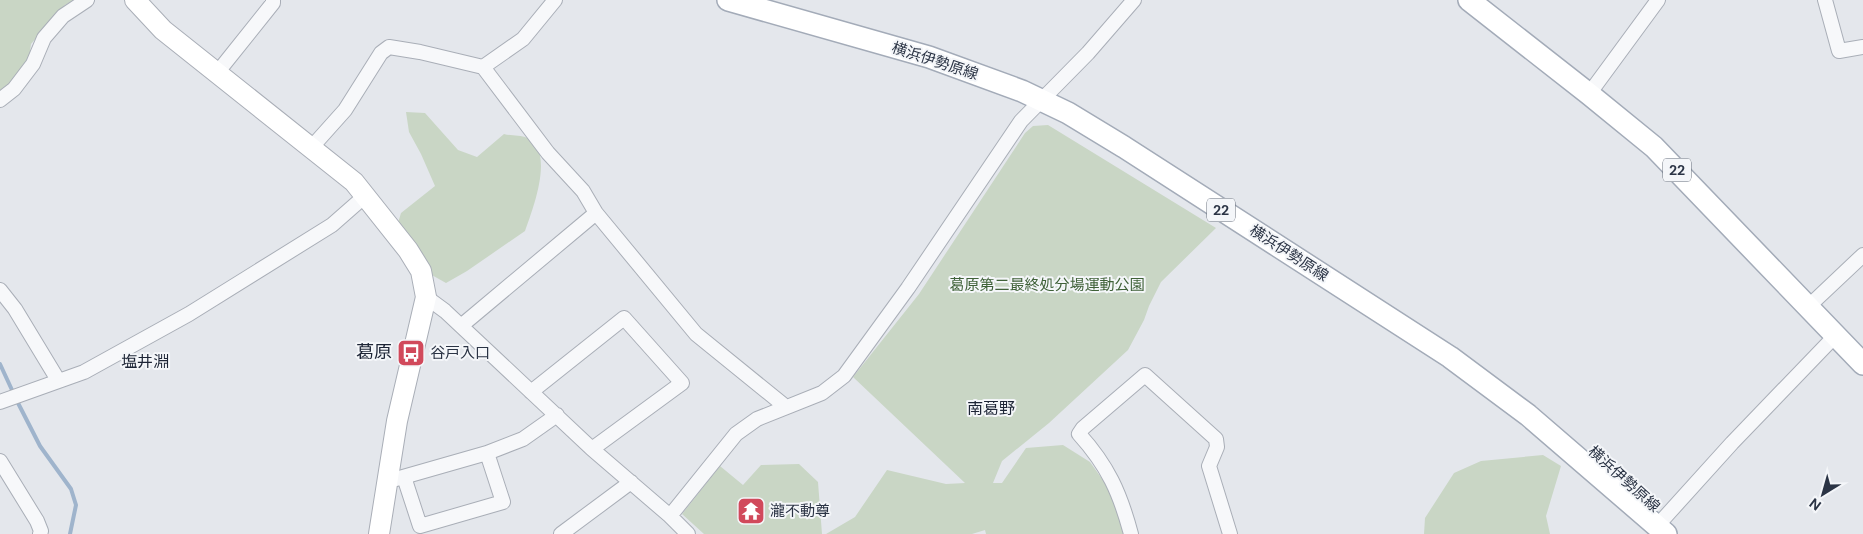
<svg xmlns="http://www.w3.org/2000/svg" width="1863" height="534" viewBox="0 0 1863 534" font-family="'DM Sans','Noto Sans JP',sans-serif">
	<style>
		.green { fill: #c9d6c5 }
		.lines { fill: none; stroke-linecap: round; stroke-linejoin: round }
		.stream { stroke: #9fb4cc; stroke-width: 4 }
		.street-casing { stroke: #a9aeb7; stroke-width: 16 }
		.secondary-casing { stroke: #a9aeb7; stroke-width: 22 }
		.primary-casing { stroke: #a3abb8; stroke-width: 24 }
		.street { stroke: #f7f8fa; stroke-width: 14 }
		.secondary { stroke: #fff; stroke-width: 20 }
		.primary { stroke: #fff; stroke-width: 21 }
		.labels { text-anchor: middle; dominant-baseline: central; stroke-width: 4; stroke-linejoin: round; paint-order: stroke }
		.shield { fill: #f4f6f9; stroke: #676e7b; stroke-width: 1 }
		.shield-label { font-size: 14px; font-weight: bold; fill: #2b3445 }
		.street-label { font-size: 15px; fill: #2b3445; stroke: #f4f6f9 }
		.park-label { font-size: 15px; fill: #3f6138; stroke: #f4f6f9 }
		.poi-label { font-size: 15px; fill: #2b3445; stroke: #f4f6f9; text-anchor: start }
		.neighbourhood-label { font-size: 16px; fill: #1d2536; stroke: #f4f6f9 }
		.quarter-label { font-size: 18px; fill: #1d2536; stroke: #f4f6f9 }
	</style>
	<rect width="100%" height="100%" fill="#e4e7ec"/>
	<path class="green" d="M 0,0 L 74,0 L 65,5 L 31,44 L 29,59 L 9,84 L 0,92 Z
		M 406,112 L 425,113 L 458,150 L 477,157 L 504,134 C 511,136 521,135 527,138 C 556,150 532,211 525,231 L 467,271 L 446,283 L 430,274 L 398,223 L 401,213 L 435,186 L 421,154 L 409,132 Z
		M 1048,125 L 1216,228 L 1161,282 L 1149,306 L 1144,320 L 1128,350 L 1049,423 L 1002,461 L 993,483 L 1002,483 L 1026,448 L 1063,445 L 1090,462 L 1125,511 L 1128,534 L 986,534 L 985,530 L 972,534 L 826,534 L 855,517 L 887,470 L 946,484 L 965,483 L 853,377 L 919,294 L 1025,133 L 1033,126 Z
		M 1543,455 L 1561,466 L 1546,516 L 1550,534 L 1424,534 L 1425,518 L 1454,473 L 1481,461 Z
		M 799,464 L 818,482 L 822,534 L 704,534 L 682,514 L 720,466 L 743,485 L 761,465 Z"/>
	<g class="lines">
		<path class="stream" d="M 0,364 L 18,403 L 40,446 L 71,489 L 76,505 L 70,534"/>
		<defs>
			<path id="street" d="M 1825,0 L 1839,51 L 1863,47
				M 483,67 L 523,39 L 555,0
				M 217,73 L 273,3 L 273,0
				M 1589,94 L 1658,0
				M 0,100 L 14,89 L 33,64 L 44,38 L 63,16 L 87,0
				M 311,148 L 345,110 L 381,53 L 389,47 L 420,52 L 483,67 L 548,153 L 583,191 L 596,213 L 696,334 L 786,407
				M 0,290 L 15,309 L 58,380
				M 426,297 L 445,311 L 592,449 L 670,516 L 688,534
				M 1809,306 L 1863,255
				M 461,326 L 596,213
				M 531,392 L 624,318 L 682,383 L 592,449
				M 0,402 L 84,372 L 189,314 L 332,225 L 365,196
				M 0,461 L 37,521 L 41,531 L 40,534
				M 404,477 L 420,526 L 503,502 L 487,453
				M 396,479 L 487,453 L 523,439 L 557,415
				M 670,516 L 736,434 L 757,419 L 822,393 L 844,376 L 908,288 L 1021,121 L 1088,53 L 1134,0
				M 1657,526 L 1732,443 L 1836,335
				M 561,534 L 631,482
				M 1131,534 C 1120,493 1108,466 1079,434 L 1083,428 L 1145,375 L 1216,439 L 1217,447 L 1209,466 L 1230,534"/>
			<path id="secondary" d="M 135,0 L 163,30 L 354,182 L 408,250 L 421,271 L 426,297 L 397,421 L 379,534"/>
			<path id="primary" d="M 728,0 L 929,57 L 1022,91 L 1068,113 L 1124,147 L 1450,357 L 1528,415 L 1666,534
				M 1469,0 L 1589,94 L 1654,147 L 1863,364"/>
		</defs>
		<use href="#street" class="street-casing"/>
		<use href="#secondary" class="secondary-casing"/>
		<use href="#primary" class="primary-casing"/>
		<use href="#street" class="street"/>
		<use href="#secondary" class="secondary"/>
		<use href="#primary" class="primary"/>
	</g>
	<defs>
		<symbol id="bus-square" viewBox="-11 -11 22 22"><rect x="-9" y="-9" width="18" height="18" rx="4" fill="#d1495b" stroke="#f4f6f9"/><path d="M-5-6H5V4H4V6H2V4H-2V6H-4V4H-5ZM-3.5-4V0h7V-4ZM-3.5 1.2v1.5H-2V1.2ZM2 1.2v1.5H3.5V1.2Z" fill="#fff"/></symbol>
		<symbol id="temple-square" viewBox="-11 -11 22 22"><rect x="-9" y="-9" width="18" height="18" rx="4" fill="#d1495b" stroke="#f4f6f9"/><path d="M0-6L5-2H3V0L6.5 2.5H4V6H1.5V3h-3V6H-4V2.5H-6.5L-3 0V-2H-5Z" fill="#fff"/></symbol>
	</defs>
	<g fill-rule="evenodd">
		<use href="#bus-square" x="395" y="337" width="32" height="32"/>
		<use href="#temple-square" x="735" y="495" width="32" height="32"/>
	</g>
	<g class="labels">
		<g class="shield">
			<rect x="1663" y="158.5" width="28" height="23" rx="4"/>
			<rect x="1207" y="198.5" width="28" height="23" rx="4"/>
		</g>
		<g class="shield-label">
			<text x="1677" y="170">22</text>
			<text x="1221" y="210">22</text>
		</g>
		<g class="street-label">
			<text transform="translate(935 61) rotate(18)">横浜伊勢原線</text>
			<text transform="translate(1289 253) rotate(33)">横浜伊勢原線</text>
			<text transform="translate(1624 479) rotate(42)">横浜伊勢原線</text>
		</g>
		<g class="park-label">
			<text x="1047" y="285">葛原第二最終処分場運動公園</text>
		</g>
		<g class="poi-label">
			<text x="430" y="353">谷戸入口</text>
			<text x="770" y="511">瀧不動尊</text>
		</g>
		<g class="neighbourhood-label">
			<text x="145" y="361">塩井淵</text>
			<text x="991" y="408">南葛野</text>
		</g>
		<g class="quarter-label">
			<text x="374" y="352">葛原</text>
		</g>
	</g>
	<g transform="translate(1823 494) rotate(217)" stroke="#f4f6f9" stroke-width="4" paint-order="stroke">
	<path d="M0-4L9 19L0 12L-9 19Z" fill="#2b3445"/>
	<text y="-8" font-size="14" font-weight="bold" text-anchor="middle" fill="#2b3445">N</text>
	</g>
</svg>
